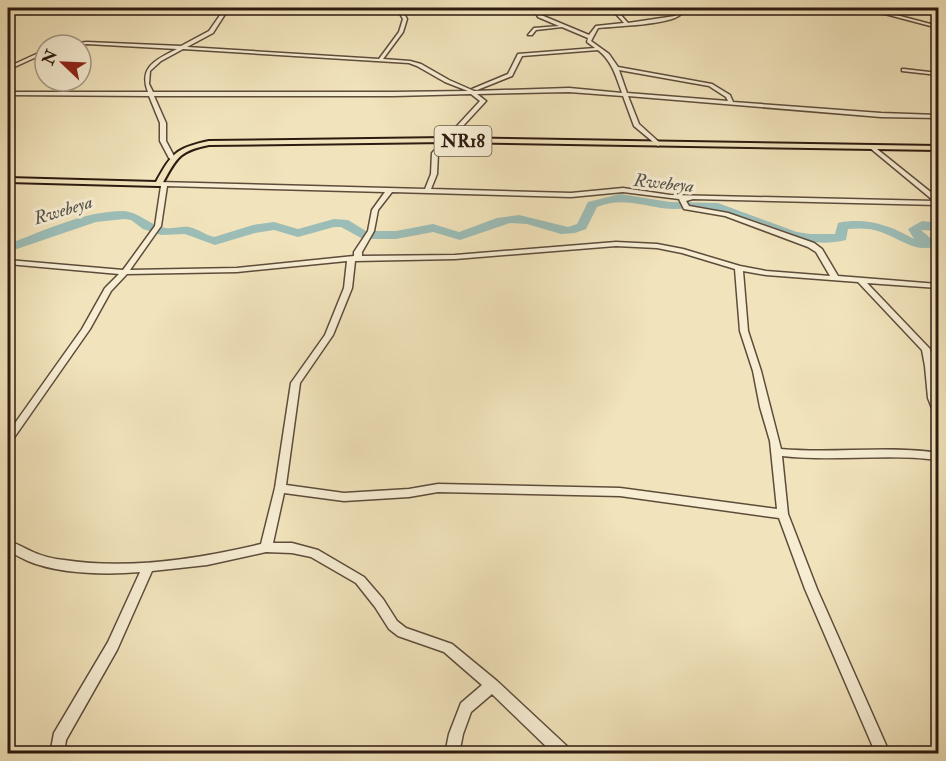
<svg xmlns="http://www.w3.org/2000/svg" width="946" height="761" font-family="'IM FELL Double Pica',serif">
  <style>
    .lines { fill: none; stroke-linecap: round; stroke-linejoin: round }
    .river { fill: #9cbdb7; fill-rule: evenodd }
    .minor-casing { stroke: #5e4c3b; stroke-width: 3 }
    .major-casing { stroke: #2d1a10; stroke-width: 4 }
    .minor { fill: #f6edd3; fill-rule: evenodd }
    .major { fill: #f1e3bb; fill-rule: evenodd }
    .labels { text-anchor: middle; stroke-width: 6; stroke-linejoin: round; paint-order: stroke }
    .shield { fill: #f6edd3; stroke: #69594a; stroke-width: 1.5 }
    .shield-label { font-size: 18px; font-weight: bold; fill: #2d1a10 }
    .far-water-label { font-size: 18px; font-style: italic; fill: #54534a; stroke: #f6edd3 }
  </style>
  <rect width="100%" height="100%" fill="#f1e3bb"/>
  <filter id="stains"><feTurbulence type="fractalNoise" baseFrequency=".00333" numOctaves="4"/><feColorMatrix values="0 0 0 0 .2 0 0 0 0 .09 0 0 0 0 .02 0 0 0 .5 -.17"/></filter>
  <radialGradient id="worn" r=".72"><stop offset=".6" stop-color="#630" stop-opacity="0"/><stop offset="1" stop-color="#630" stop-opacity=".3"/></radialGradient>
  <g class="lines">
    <path class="river" d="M 620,194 L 670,202 L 718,203 L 797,232 L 810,234 L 835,234 L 838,223 C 865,217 890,225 914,239 L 908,229 L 922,221 L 938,223 L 938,231 L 921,230 L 937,244 L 935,247 C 913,252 901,239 881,232 C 871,228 859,228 848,229 L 846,240 C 798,252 761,221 716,210 C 698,206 679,211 661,208 C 637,204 620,198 597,207 L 586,229 L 575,233 L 561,234 L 527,224 L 510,223 L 460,240 L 433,232 L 396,239 L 363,239 L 341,227 L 334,227 L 298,237 L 274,230 L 255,233 L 215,245 L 185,234 L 161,235 L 143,229 L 131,220 L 124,219 L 96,222 L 8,252 L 8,244 C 44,231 84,211 123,211 C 140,212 150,226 166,228 C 173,229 181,226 189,227 C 199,229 205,235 214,237 L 253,225 L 274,222 L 298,229 L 334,219 L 348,220 L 366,231 L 396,231 L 433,224 L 459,232 L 497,218 L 519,215 L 568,227 L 577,224 L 588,202 Z"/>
    <defs>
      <path id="minor" d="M 225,8 L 229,8 L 213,33 L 187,47 L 379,59 L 399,32 L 403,19 L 399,12 L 402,8 L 406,8 L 403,12 L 407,19 L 403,32 L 383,59 L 410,61 L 421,64 L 449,80 L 474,91 L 569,88 L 622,93 C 616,76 612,61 598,50 L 522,56 L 512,76 L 477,90 L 472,89 L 508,74 L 518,54 L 595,48 L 587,42 L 588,38 L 562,27 L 536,30 L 532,35 L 528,35 L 534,28 L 559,26 L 538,17 L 533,8 L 537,8 L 541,15 L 589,35 L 596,26 L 624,23 L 616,14 L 618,9 L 626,8 L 621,11 L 620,14 L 628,23 L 675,16 L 677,14 L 673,8 L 677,8 L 681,14 C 671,25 616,26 598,28 L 591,41 L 609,54 L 618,67 L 712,84 L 730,95 L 733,102 L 881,113 L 938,115 L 938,118 L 881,117 L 628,96 L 639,124 L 660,143 L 661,144 L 658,146 L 634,126 L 623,96 L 569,92 L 477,94 L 486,101 L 438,153 L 437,174 L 431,189 L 571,193 L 623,188 L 670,195 L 934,201 L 870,148 L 869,147 L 872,145 L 938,198 L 938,205 L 693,199 L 686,201 L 689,206 L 728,213 L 814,243 L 822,249 L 838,276 L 938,284 L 938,288 L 867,283 L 930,349 L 934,366 L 938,401 L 938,417 L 935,416 L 928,398 L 925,366 L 922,350 L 858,282 L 766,275 L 743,271 L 748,331 L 761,371 L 781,449 C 833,454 886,445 938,453 L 938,460 C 886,453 834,462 782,456 L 788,514 L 817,589 L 890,754 L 876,754 L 805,589 L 779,518 L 620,496 L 438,492 L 409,497 L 344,501 L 284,493 L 273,543 L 292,543 L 318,550 L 364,577 L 383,599 L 397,621 L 406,628 L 452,644 L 497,681 L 570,749 L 572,754 L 554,754 L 492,694 L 471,712 L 463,734 L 459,754 L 445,754 L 449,734 L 461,703 L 482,685 L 444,652 L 398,636 L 389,629 L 375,607 L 356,583 L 311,557 L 292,553 L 266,552 L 207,565 L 152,571 L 117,650 L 66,740 L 64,754 L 50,754 L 54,733 L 108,642 L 140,572 C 107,575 59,574 28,561 C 21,558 14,554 8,550 L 8,541 C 16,543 24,548 33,552 C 42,556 54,559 64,560 C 128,570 198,559 261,544 L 275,488 L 291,383 L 325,335 L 344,288 L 347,261 L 237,272 L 127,274 L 111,291 L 90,329 L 11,442 L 8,443 L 8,433 L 82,329 L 105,288 L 119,274 L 8,264 L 8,260 L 123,270 L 155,226 L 161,186 L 155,184 L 158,182 L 425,189 L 431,174 L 432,153 L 480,101 L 471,94 L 394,96 L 154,96 L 166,123 L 166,141 L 175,158 L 172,160 L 169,158 L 160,141 L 160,123 L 149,96 L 8,95 L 8,92 L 148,92 C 138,67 157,59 177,49 L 87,44 L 55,45 L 87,42 L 181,46 L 209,31 ZM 183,49 L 409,63 L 417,66 L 445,82 L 468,91 L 394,92 L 153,92 L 149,84 L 150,71 L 161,61 ZM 619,70 L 709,86 L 726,97 L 728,101 L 627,93 ZM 167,186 L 385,192 L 372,210 L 368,231 L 354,252 L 354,256 L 237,268 L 130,270 L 161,226 ZM 392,192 L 571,197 L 623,192 L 679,199 L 684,209 L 725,216 L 808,247 L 816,252 L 830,276 L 766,271 L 740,266 L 683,249 L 657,244 L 616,242 L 455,255 L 362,256 L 362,252 L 374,231 L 378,210 ZM 616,246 L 657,248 L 682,253 L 735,269 L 740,331 L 753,371 L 760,407 L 770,441 L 777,509 L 620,488 L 438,484 L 409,489 L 344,493 L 286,485 L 300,383 L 333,335 L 352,288 L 355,261 L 455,259 Z
        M 823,8 L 885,12 L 938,26 L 938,28 L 885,14 Z
        M 45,50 L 45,53 L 8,70 L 8,67 Z
        M 904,69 L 938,73 L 938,75 L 902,71 L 902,69 Z"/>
      <path id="major" d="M 447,138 L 938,146 L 938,150 L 447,142 L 209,145 C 177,151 176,160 161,186 L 158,186 L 8,182 L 8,178 L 156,182 C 172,153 176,148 209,141 Z"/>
    </defs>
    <use href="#minor" class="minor-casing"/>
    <use href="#major" class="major-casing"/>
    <use href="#minor" class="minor"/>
    <use href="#major" class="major"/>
  </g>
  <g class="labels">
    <rect class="shield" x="434.5" y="126" width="57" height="30" rx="4.5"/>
    <g class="shield-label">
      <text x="463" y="147">NR18</text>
    </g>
    <g class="far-water-label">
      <text transform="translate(664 183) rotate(6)" y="6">Rwebeya</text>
      <text transform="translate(63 210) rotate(-17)" y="6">Rwebeya</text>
    </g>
  </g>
  <rect width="946" height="761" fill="none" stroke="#f1e3bb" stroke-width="30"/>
  <rect x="9" y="9" width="928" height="743" fill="none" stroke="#2d1a10" stroke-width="3"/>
  <rect x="15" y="15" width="916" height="731" fill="none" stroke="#2d1a10" stroke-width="1.5"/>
  <g transform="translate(63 63) rotate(293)"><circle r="28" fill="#f6edd3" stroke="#a69985" stroke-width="1.5"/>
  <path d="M0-4.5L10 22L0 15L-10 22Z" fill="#8f2418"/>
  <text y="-9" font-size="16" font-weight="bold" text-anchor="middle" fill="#2d1a10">N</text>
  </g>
  <rect width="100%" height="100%" filter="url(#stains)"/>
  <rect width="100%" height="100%" fill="url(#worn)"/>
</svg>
